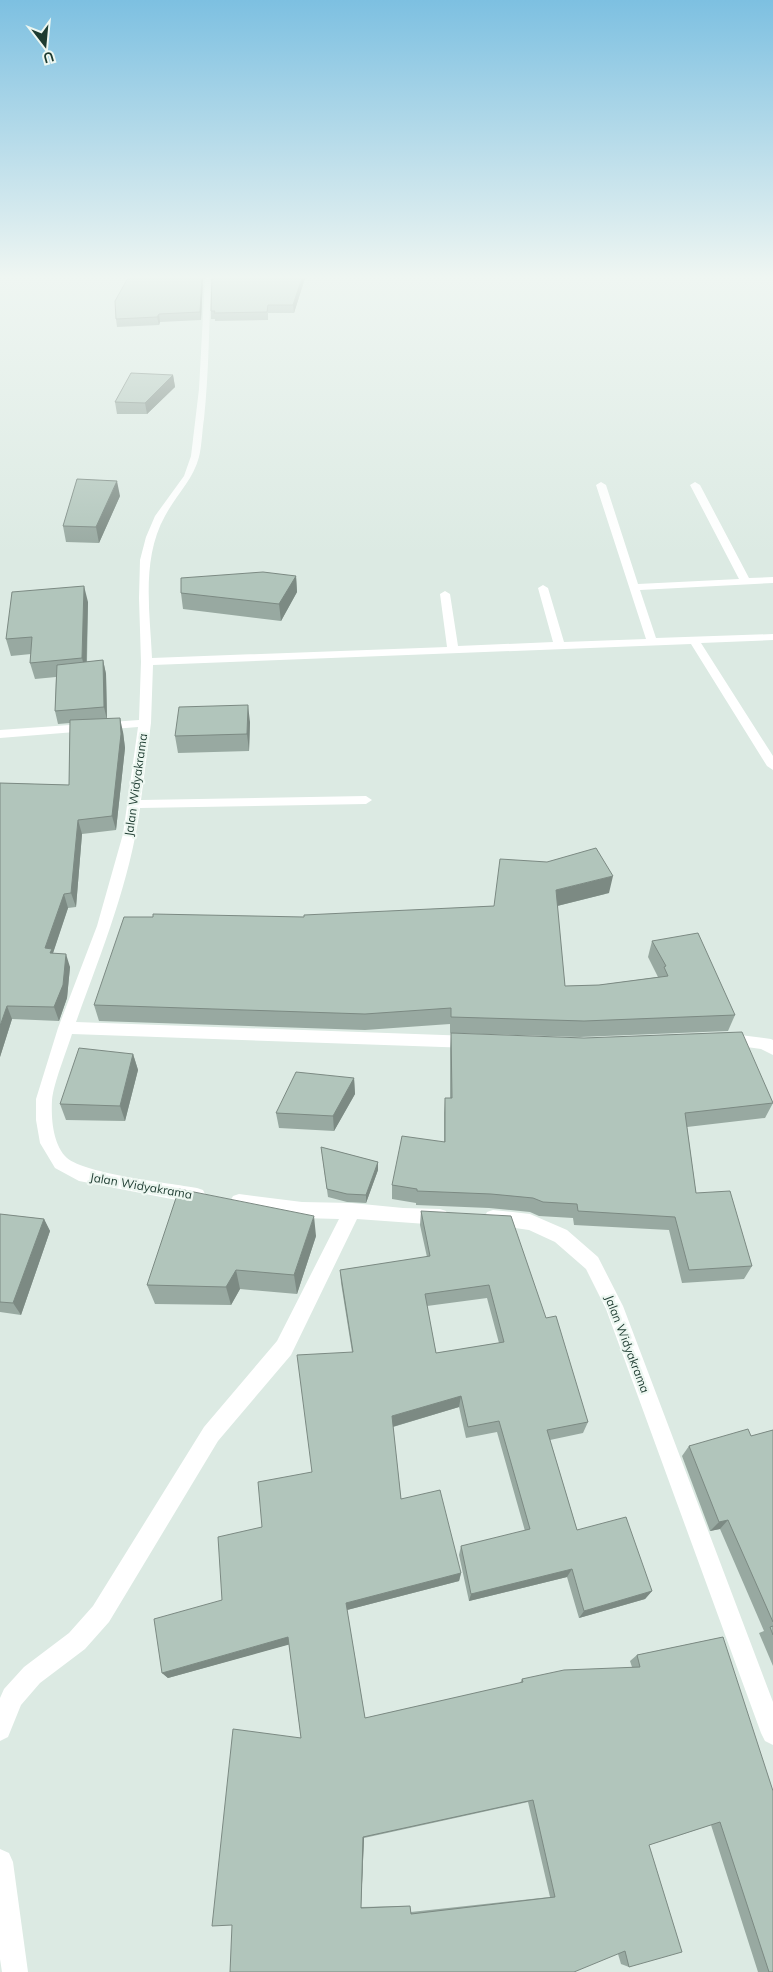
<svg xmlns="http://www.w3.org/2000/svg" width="773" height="1972" font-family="Mulish,sans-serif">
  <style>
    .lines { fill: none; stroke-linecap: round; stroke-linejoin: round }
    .minor { fill: #fff; fill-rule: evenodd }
    .wall { fill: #98a9a1; fill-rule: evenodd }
    .shaded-wall { fill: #7c8a83 }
    .building { fill: #b1c5bb; stroke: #7c8a83; fill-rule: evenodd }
    .labels { text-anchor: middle; stroke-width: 4.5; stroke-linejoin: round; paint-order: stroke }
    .street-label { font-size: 12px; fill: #1d3b30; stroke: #edf7f1 }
  </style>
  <rect width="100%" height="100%" fill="#dceae3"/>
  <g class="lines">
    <path class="minor" d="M 205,278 L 211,278 C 209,325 209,372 204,419 C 202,431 202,445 199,457 C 193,480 176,495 165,516 C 141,559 150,612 152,658 L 447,647 L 440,594 L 445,591 L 450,594 L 458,646 L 553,642 L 538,588 L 543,585 L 548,588 L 564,642 L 646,639 L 596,485 L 601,482 L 606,485 L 638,584 L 739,579 L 690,485 L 695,482 L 700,485 L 749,578 L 773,577 L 773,583 L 640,590 L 656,638 L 773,634 L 773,640 L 701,643 L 773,756 L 773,770 L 767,766 L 691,644 L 153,665 L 151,723 L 141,800 L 366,796 L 372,800 L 366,804 L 140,808 C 130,882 101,953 76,1022 L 471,1036 L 477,1038 L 479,1042 L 477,1046 L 471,1048 L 72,1034 C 66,1053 54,1082 52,1100 C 51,1119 53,1145 67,1158 C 86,1174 169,1183 197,1188 L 203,1190 L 206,1196 L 203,1202 L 197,1204 L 79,1181 L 55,1168 L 40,1143 L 36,1120 L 36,1099 L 58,1028 L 97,926 L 123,834 L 138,727 L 0,738 L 0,730 L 139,720 L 141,662 L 139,598 L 140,560 L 146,537 L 155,516 L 184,476 L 191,456 L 199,389 Z
      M 724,1033 L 771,1039 L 773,1040 L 773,1055 L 761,1049 L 718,1043 L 716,1039 L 718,1035 Z
      M 239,1194 L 302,1202 L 352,1203 L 403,1208 L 440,1209 L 446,1211 L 449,1217 L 446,1223 L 440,1225 L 357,1219 L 291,1355 L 218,1441 L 109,1622 L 85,1649 L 40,1683 L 21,1705 L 8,1737 L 0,1741 L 0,1698 L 4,1689 L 24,1667 L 69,1633 L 93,1606 L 204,1427 L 277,1341 L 339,1219 L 302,1218 L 239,1210 L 233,1208 L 230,1202 L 233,1196 Z
      M 493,1210 L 530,1214 L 567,1230 L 598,1257 L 623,1306 L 773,1702 L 773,1745 L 765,1741 L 761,1733 L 606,1309 L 586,1269 L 555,1242 L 529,1230 L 487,1224 L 484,1218 L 487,1212 Z
      M 0,1849 L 9,1853 L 13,1862 L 28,1972 L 2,1972 L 0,1959 Z"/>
  </g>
  <path class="wall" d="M 203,278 L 201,320 L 160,322 L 159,325 L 117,327 L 116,319 Z
    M 305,278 L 294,313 L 268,313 L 268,320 L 215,321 L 215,319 L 211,319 L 211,311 Z
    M 173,375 L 175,387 L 147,414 L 117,414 L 115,402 Z
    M 120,496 L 99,543 L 66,542 L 63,526 Z
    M 296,576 L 297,592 L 281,621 L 183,609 L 181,593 Z
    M 88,602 L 87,662 L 103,660 L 106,674 L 107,719 L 123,732 L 125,748 L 116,830 L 82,834 L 76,907 L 68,908 L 53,953 L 70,967 L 67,998 L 59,1021 L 12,1019 L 0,1057 L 0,783 L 69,785 L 70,723 L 58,724 L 55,711 L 56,677 L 35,679 L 30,663 L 31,654 L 11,656 L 6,639 Z
    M 250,722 L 249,751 L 178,753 L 175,736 Z
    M 609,893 L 557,906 L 565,986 L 599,985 L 658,977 L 648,957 L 652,941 L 735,1015 L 728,1031 L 580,1037 L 450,1033 L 450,1024 L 365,1030 L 99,1021 L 94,1005 L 304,917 L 494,906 Z
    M 451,1033 L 773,1103 L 765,1118 L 687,1127 L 696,1193 L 752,1266 L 744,1279 L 682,1283 L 669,1230 L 574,1225 L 573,1218 L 539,1216 L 530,1212 L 489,1208 L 416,1205 L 416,1203 L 392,1199 L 392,1185 L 444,1142 L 444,1113 L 445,1098 L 450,1098 L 450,1049 Z
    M 133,1054 L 138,1070 L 125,1121 L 66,1120 L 60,1104 Z
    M 354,1078 L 355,1094 L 334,1131 L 279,1128 L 276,1113 Z
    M 321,1147 L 378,1162 L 378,1170 L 366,1203 L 347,1202 L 328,1197 Z
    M 421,1211 L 546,1318 L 588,1422 L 583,1433 L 550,1440 L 577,1530 L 652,1591 L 645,1599 L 579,1618 L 567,1577 L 469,1601 L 459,1555 L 461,1546 L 525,1531 L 497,1432 L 466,1438 L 459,1407 L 393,1427 L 401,1499 L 461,1573 L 459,1581 L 347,1610 L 365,1718 L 520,1683 L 522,1679 L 632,1667 L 630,1661 L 637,1655 L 723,1637 L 773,1972 L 758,1972 L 711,1825 L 649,1845 L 629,1967 L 621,1964 L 618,1954 L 230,1972 L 301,1738 L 289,1644 L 168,1678 L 162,1673 L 222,1600 L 262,1527 L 312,1472 L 352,1352 L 341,1283 L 340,1270 L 427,1257 L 420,1225 ZM 487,1298 L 499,1343 L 436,1353 L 427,1306 ZM 528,1802 L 550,1897 L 411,1912 L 410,1906 L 361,1907 L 364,1838 Z
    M 0,1214 L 44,1219 L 50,1231 L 21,1315 L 0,1312 Z
    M 316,1236 L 297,1294 L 240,1289 L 231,1305 L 155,1304 L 147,1285 Z
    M 773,1430 L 773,1666 L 759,1633 L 764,1631 L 720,1529 L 710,1531 L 682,1456 L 689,1446 L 751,1436 Z"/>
  <path class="shaded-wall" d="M 202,278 L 203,278 L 201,320 L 200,312 Z
    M 302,278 L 305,278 L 294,313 L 293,305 Z
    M 159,314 L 160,322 L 159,325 L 157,317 Z
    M 173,375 L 175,387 L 147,414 L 145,403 Z
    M 117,481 L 120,496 L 99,543 L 96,527 Z
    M 296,576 L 297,592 L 281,621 L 279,604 Z
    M 84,586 L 88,602 L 86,674 L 82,658 Z
    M 103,660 L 106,674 L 107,720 L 104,707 Z
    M 248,705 L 250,722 L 249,751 L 247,734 Z
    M 120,718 L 123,732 L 125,748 L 116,830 L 112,816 Z
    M 78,820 L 82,834 L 76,907 L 71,893 Z
    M 613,876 L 609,893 L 553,907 L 556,890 Z
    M 64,894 L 68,908 L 53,953 L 57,962 L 45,948 Z
    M 66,954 L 70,967 L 67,998 L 59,1021 L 54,1007 Z
    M 7,1006 L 12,1019 L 0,1057 L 0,1026 Z
    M 133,1054 L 138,1070 L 125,1121 L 120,1106 Z
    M 354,1078 L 355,1094 L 334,1131 L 333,1116 Z
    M 378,1162 L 378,1170 L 366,1203 L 366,1195 Z
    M 314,1216 L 316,1236 L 297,1294 L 294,1275 Z
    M 44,1219 L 50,1231 L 21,1315 L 13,1303 Z
    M 236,1270 L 240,1289 L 231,1305 L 226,1287 Z
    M 461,1396 L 459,1407 L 392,1427 L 392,1416 Z
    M 728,1520 L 720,1529 L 710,1531 L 719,1522 Z
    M 572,1569 L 567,1577 L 469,1601 L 471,1594 Z
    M 461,1573 L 459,1581 L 347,1610 L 346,1603 Z
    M 652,1591 L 645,1599 L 579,1618 L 584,1611 Z
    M 288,1637 L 291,1644 L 168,1678 L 162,1673 Z
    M 363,1837 L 364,1838 L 361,1907 L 361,1908 Z"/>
  <path class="building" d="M 128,278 L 202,278 L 200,312 L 159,314 L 157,317 L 116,319 L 115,301 Z
    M 212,278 L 302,278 L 293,305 L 268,305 L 267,312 L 214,313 L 215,311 L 211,311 Z
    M 131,373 L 173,375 L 145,403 L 115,402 Z
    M 77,479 L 117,481 L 96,527 L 63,526 Z
    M 263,572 L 296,576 L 279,604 L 181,593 L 181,578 Z
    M 84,586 L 82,658 L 30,663 L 32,637 L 6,639 L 12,592 Z
    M 103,660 L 104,707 L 55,711 L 57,665 Z
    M 248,705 L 247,734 L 175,736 L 179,707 Z
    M 120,718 L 121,734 L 112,816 L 78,820 L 71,893 L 64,894 L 45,948 L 52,949 L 50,953 L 66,954 L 63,985 L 54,1007 L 7,1006 L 0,1026 L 0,783 L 69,785 L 70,720 Z
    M 596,848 L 613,876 L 556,890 L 565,986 L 599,985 L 668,976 L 664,967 L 666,966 L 652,941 L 698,933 L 735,1015 L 584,1021 L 451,1017 L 451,1008 L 365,1014 L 94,1005 L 124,917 L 153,917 L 153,914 L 304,917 L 304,915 L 494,906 L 500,859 L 547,862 Z
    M 742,1032 L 773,1103 L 685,1113 L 696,1193 L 730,1191 L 752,1266 L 689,1270 L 675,1217 L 578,1211 L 577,1204 L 543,1202 L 533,1198 L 491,1194 L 417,1191 L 417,1189 L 392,1185 L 402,1136 L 445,1142 L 445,1098 L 452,1098 L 451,1033 L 584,1038 Z
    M 79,1048 L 133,1054 L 120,1106 L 60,1104 Z
    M 296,1072 L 354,1078 L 333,1116 L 276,1113 Z
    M 321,1147 L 378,1162 L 366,1195 L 347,1194 L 327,1189 Z
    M 179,1189 L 314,1216 L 294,1275 L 236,1270 L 226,1287 L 147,1285 Z
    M 421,1211 L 511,1216 L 546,1318 L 556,1316 L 588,1422 L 547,1430 L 577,1530 L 626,1517 L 652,1591 L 584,1611 L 572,1569 L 471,1594 L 461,1546 L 530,1529 L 499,1421 L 468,1427 L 461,1396 L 392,1416 L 401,1499 L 440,1490 L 461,1573 L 346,1603 L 365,1718 L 523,1682 L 522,1679 L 564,1670 L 640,1667 L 637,1655 L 723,1637 L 773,1791 L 773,1972 L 769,1972 L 720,1822 L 649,1845 L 682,1952 L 629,1967 L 625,1951 L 574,1972 L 230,1972 L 232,1925 L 212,1926 L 233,1729 L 301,1738 L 288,1637 L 162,1673 L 154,1619 L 222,1600 L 218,1537 L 262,1527 L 258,1482 L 312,1472 L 297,1355 L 353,1352 L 340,1270 L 430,1256 ZM 489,1285 L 504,1342 L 436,1353 L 425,1294 ZM 533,1800 L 555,1897 L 411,1914 L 410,1906 L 361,1908 L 363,1837 Z
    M 0,1214 L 44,1219 L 13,1303 L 0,1302 Z
    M 748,1429 L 751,1436 L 773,1430 L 773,1622 L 728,1520 L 719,1522 L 689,1446 Z
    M 773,1626 L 773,1635 L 770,1627 Z"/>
  <linearGradient id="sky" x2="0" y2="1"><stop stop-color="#7dc0e1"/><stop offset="0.5" stop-color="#eff6f2"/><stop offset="1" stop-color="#eff6f2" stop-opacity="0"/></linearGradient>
  <rect width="773" height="554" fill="url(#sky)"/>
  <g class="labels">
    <g class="street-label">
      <text transform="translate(136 785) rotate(-82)" y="4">Jalan Widyakrama</text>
      <text transform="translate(141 1186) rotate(10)" y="4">Jalan Widyakrama</text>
      <text transform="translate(627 1344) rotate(69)" y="4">Jalan Widyakrama</text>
    </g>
  </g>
  <g transform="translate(45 45) rotate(164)" stroke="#edf7f1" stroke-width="4" paint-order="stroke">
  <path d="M0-4L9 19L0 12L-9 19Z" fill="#1d3b30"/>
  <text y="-8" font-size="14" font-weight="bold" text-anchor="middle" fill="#1d3b30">U</text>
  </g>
</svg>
